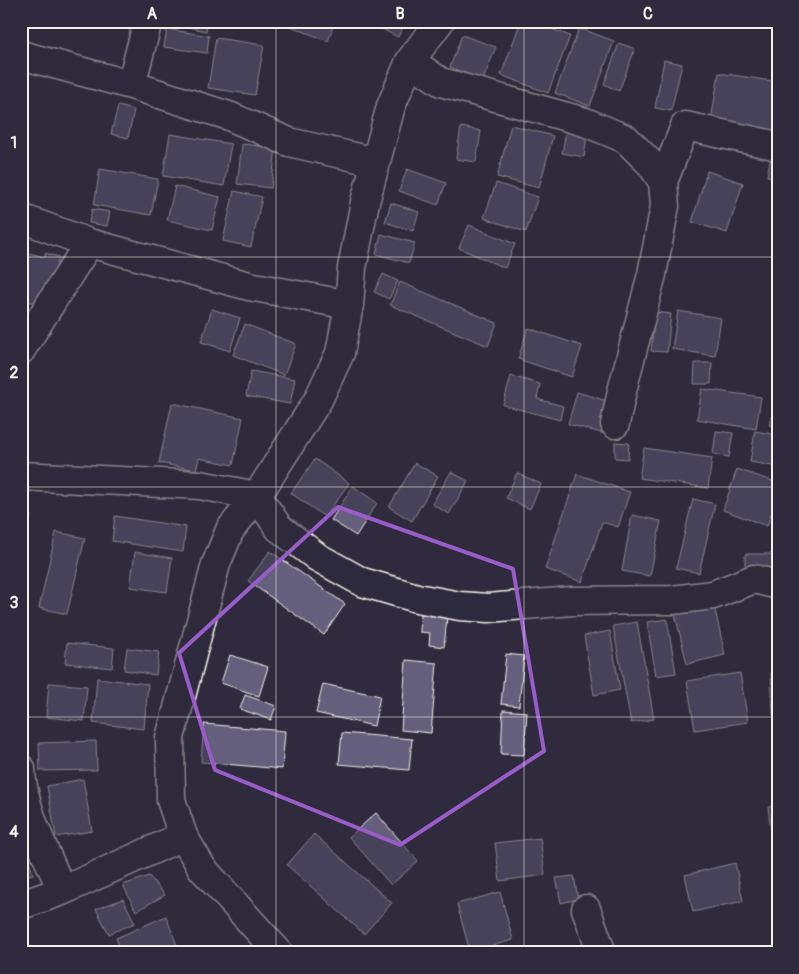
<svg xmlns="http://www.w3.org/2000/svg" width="799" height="974" font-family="Pangolin,sans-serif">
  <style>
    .building { fill: #645e7c; stroke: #f4f1e8 }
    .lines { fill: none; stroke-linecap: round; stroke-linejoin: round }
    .minor-casing { stroke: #f4f1e8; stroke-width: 31 }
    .minor { stroke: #2f2a3d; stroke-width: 28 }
    .marked { fill: none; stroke: #995dc9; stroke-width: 4; stroke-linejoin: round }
    .grid { fill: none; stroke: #f4f1e8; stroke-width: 1; stroke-opacity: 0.55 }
    .neatline { fill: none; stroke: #f4f1e8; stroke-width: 2 }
    .grid-label { font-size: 16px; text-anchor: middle; font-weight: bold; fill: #f4f1e8 }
  </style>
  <rect width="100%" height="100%" fill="#2f2a3d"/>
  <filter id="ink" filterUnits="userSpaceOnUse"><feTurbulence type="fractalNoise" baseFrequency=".02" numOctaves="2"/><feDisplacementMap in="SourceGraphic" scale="10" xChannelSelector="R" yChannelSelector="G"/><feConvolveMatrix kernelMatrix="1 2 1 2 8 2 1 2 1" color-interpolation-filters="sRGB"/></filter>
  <g filter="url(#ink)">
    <path class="building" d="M 170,21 L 208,21 L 206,31 L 170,23 Z
      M 292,21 L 335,21 L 328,41 L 290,26 Z
      M 366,21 L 406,21 L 398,37 Z
      M 521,21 L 531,21 L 570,36 L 548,93 L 501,75 Z
      M 579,28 L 614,41 L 590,106 L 555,93 Z
      M 167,29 L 209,36 L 207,53 L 164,47 Z
      M 462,35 L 496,47 L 483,80 L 450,67 Z
      M 216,38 L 264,45 L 255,95 L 208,88 Z
      M 619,43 L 635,49 L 619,91 L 604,84 Z
      M 664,60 L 682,64 L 671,111 L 655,108 Z
      M 719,73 L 778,82 L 778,134 L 711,120 Z
      M 118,106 L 134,110 L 128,138 L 111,134 Z
      M 511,125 L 553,136 L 539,188 L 497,177 Z
      M 567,125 L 588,129 L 584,157 L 562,153 Z
      M 461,127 L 481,131 L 476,162 L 456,159 Z
      M 170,134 L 231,144 L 224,186 L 163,176 Z
      M 242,144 L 276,148 L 271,188 L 237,184 Z
      M 772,150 L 778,151 L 778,178 L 767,176 Z
      M 100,169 L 158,179 L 151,215 L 94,205 Z
      M 407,169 L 446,183 L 438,205 L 399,191 Z
      M 707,171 L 743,183 L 727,233 L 692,222 Z
      M 496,183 L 538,197 L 526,232 L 484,218 Z
      M 175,186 L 220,197 L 212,230 L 167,220 Z
      M 234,191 L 262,197 L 251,247 L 223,241 Z
      M 391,203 L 419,212 L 413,231 L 385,222 Z
      M 92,209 L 110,212 L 107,226 L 89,223 Z
      M 469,225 L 515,244 L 505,268 L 459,248 Z
      M 381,234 L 415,243 L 409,263 L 376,254 Z
      M 21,251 L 45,257 L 45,253 L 59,257 L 45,306 L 21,299 Z
      M 383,274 L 398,281 L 389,299 L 374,292 Z
      M 400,282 L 497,323 L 488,346 L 390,305 Z
      M 212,309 L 240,318 L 230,351 L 201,342 Z
      M 678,311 L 721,318 L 715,356 L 672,349 Z
      M 655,312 L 671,314 L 667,352 L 651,351 Z
      M 245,324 L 296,344 L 284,375 L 233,355 Z
      M 528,328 L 582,346 L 572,377 L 518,359 Z
      M 695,363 L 712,363 L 711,384 L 694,384 Z
      M 251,371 L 295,379 L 290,404 L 246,396 Z
      M 511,376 L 540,384 L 537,399 L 563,406 L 560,420 L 503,405 Z
      M 702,389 L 761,397 L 756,429 L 697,419 Z
      M 577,392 L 614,403 L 605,434 L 568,424 Z
      M 778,395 L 778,427 L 769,425 Z
      M 172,403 L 243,418 L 233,465 L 199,458 L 196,470 L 159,463 Z
      M 716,431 L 733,433 L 729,457 L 713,454 Z
      M 755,431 L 778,435 L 778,467 L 750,462 Z
      M 615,442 L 629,443 L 628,459 L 615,458 Z
      M 644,448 L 712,458 L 708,488 L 639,478 Z
      M 315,459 L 349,483 L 325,517 L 291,493 Z
      M 415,463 L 438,476 L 412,521 L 389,507 Z
      M 737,469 L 778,483 L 778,495 L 767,526 L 723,510 Z
      M 451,472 L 468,481 L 449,514 L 432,504 Z
      M 517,473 L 541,484 L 530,509 L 506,498 Z
      M 577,474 L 630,492 L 618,527 L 602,522 L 582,582 L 545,569 Z
      M 353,486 L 377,503 L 356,536 L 331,520 Z
      M 693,499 L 715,504 L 699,573 L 676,568 Z
      M 21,510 L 31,512 L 21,573 Z
      M 632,515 L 661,521 L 650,576 L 622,571 Z
      M 115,516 L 186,527 L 183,552 L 112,541 Z
      M 56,532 L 85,538 L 67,614 L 39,608 Z
      M 270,551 L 345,604 L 324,635 L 248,581 Z
      M 135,552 L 172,558 L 167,592 L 130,587 Z
      M 745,554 L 774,554 L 774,570 L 745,570 Z
      M 714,605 L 725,655 L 687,664 L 675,614 Z
      M 421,613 L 447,616 L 444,647 L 429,645 L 430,633 L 420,632 Z
      M 667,619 L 676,673 L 656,676 L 647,622 Z
      M 637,622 L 654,719 L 631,723 L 613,626 Z
      M 610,631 L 620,690 L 594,695 L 584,636 Z
      M 67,643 L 114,648 L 112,668 L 65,663 Z
      M 127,648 L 159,652 L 156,675 L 124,670 Z
      M 506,654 L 524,656 L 519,706 L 501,704 Z
      M 230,655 L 268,667 L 259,696 L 221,683 Z
      M 406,660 L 437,663 L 431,733 L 401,730 Z
      M 740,673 L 748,722 L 695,730 L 687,681 Z
      M 771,673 L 778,673 L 778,715 L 773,715 Z
      M 97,678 L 148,684 L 144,729 L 93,723 Z
      M 49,683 L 87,686 L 84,721 L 46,717 Z
      M 323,684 L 380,696 L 374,726 L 316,713 Z
      M 245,695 L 276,706 L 271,720 L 240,709 Z
      M 503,710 L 527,712 L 524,755 L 501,754 Z
      M 204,724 L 285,731 L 282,769 L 201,762 Z
      M 342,733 L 412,739 L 409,770 L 339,764 Z
      M 96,741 L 97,770 L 40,771 L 39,743 Z
      M 83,779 L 92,831 L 56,837 L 47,786 Z
      M 778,806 L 778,831 L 771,831 L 768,807 Z
      M 376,813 L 418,861 L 391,885 L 349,837 Z
      M 21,834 L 33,874 L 21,877 Z
      M 314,834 L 392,903 L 364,934 L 287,865 Z
      M 540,838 L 545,875 L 500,881 L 495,843 Z
      M 735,863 L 743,901 L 693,912 L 685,875 Z
      M 149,876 L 165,895 L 136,911 L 123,885 Z
      M 574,876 L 578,899 L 561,903 L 556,878 Z
      M 500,892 L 513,940 L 470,952 L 457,904 Z
      M 123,899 L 135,923 L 109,934 L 96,909 Z
      M 166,916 L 178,948 L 166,953 L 122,953 L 116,938 Z"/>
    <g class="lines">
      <defs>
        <path id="minor" d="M 21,55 L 131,85 L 229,116 L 289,142 L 376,162
          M 410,61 L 441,82 L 585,122 L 626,139 L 651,164 L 663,182 L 665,206 L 652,274 L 622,391 L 615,424
          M 131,85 L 148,21
          M 663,182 L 685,126 L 778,146
          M 21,218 L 89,243 L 249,286 L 349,305
          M 21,350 L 89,243
          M 21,476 L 200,485 L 257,496 L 279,528 L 317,557 L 362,582 L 417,598 L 460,606 L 488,608 L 572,601 L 672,600 L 713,595 L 754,579 L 778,585
          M 21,769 C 22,809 47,854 62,891
          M 21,905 L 62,891 L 183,836
          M 586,909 L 602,953
          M 279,953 L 202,868 L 183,836 L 171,800 L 170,738 L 216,564 L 230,530 L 257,496 L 318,400 L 340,353 L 349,305 L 352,268 L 365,202 L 391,106 L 410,61 L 440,21"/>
      </defs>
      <use href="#minor" class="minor-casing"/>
      <use href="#minor" class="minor"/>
    </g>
  </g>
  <path d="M0 0H799V974H0ZM 338,507 L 513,569 L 544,751 L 400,845 L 215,770 L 179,653 Z" fill="#2f2a3d" fill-opacity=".55" fill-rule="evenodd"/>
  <path class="marked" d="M 338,507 L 513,569 L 544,751 L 400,845 L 215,770 L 179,653 Z"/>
  <path class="grid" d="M 276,21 L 276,953M 524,21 L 524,953M 21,257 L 778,257M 21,487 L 778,487M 21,717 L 778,717"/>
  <rect width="799" height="974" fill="none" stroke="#2f2a3d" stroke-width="55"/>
  <rect x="28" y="28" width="744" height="918" class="neatline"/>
  <g class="grid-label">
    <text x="152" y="19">A</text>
    <text x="400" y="19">B</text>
    <text x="648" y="19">C</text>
    <text x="14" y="148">1</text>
    <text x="14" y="378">2</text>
    <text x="14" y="608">3</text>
    <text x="14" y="837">4</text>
  </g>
</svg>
